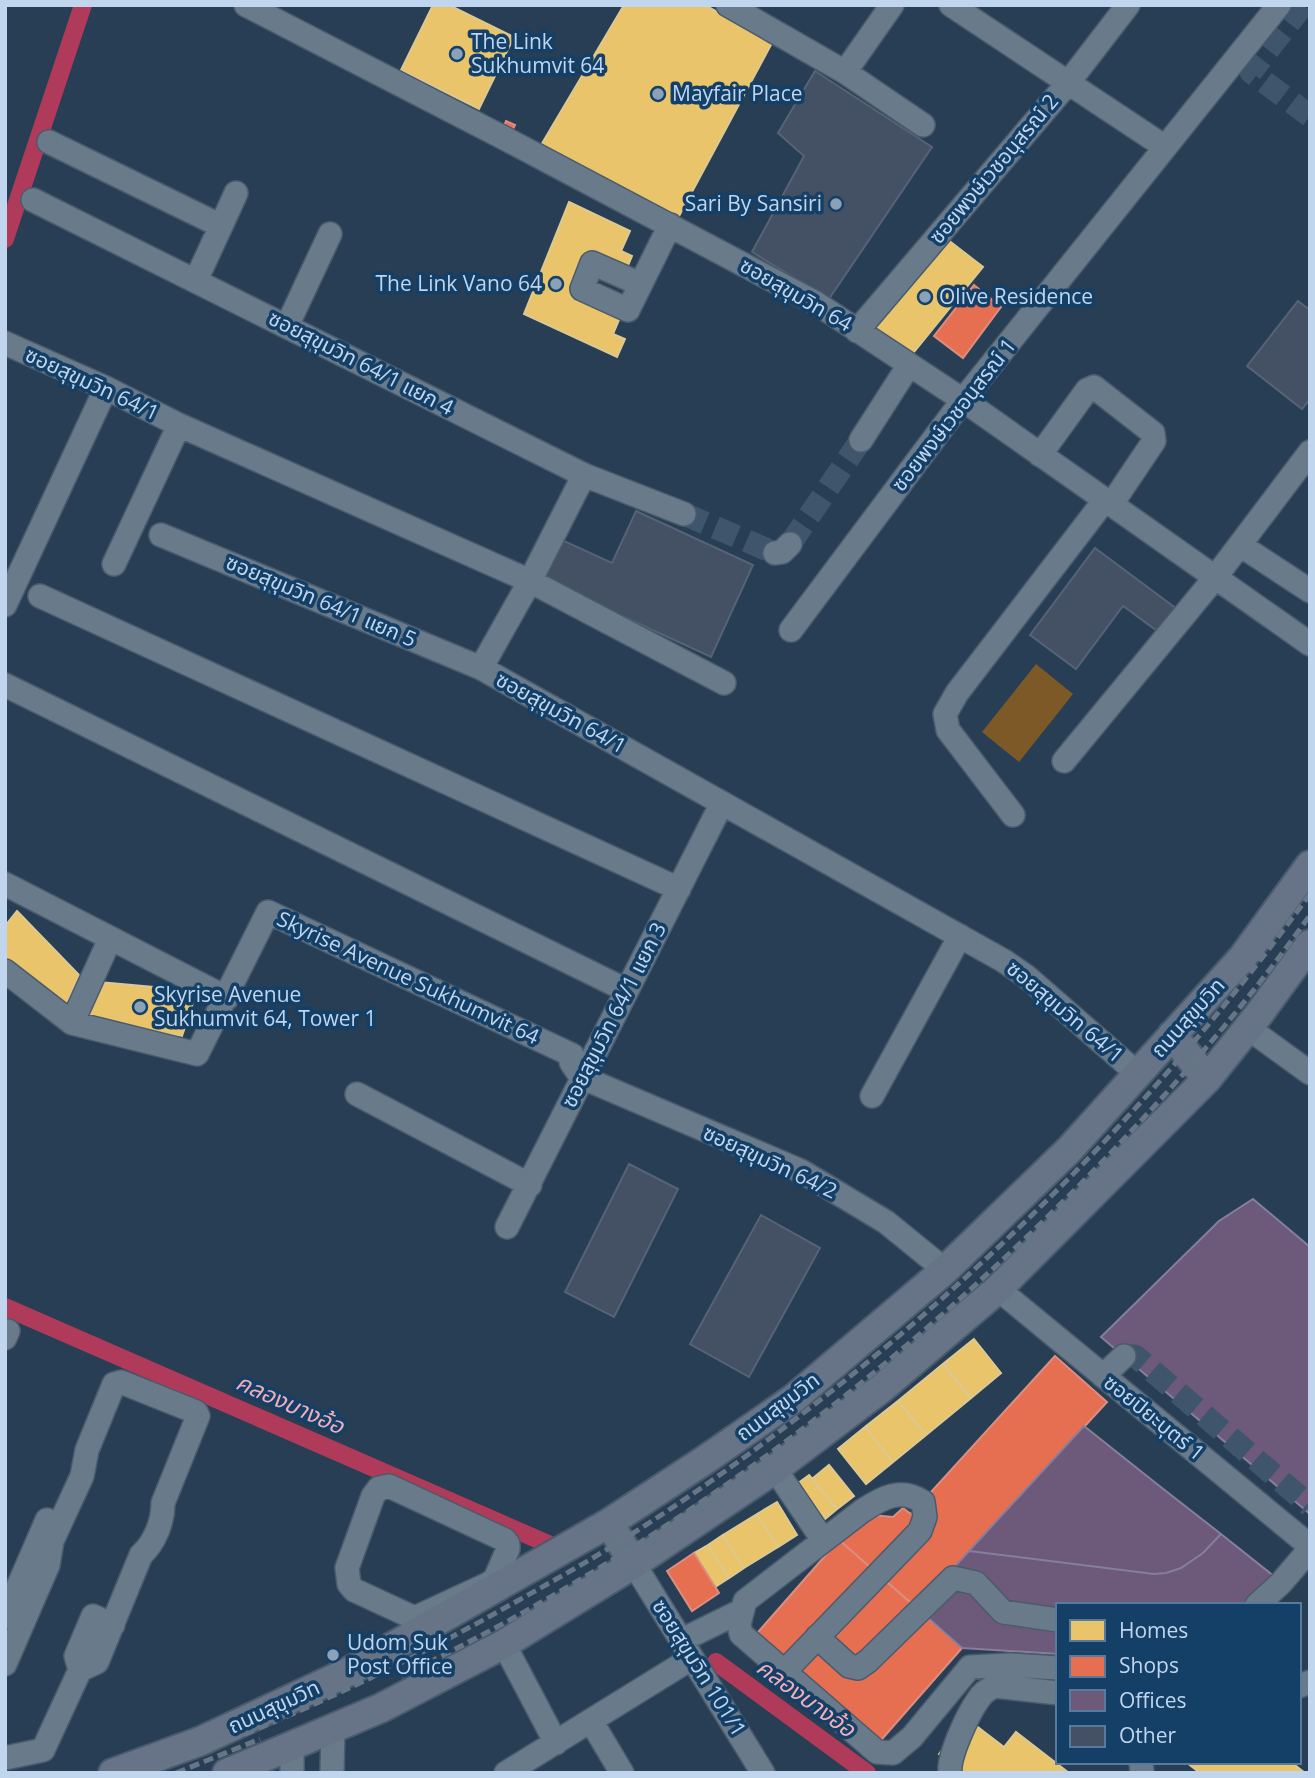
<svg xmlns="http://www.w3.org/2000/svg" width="1315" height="1778" font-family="'Open Sans','Noto Sans Thai',sans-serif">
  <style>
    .green { fill: #7e5928 }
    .homes { fill: #e9c46a; stroke: #dcc992; stroke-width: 2 }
    .shops { fill: #e76f51; stroke: #db8e80; stroke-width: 2 }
    .offices { fill: #6d597a; stroke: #867e9d; stroke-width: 2 }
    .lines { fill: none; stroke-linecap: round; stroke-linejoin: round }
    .canal { stroke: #af3a59; stroke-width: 18 }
    .building { fill: #445164; stroke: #566377; stroke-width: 2 }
    .minor-tunnel { stroke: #3e556b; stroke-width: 23; stroke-dasharray: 23 11; stroke-linecap: butt }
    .minor-casing { stroke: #495b6d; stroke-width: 26 }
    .major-casing { stroke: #495b6d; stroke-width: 32 }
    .minor { stroke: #697a8a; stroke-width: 23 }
    .major { stroke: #677488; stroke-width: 28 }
    .rail { stroke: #667687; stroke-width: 5; stroke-dasharray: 10 5; stroke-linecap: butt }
    .poi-dot { fill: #8aa1b8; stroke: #143f67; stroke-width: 2.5 }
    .labels { text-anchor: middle; stroke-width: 7; stroke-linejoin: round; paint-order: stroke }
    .poi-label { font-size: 21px; fill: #bfd6ee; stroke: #143f67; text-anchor: start }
    .street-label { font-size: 21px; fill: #bfd6ee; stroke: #143f67 }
    .water-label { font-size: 23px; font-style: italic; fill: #f1aeb7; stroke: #143f67 }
  </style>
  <rect width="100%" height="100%" fill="#273e54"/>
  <path class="green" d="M 1036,664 L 1073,694 L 1019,762 L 982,732 Z"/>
  <path class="homes" d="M 433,5 L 449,5 L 514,37 L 479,109 L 401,70 Z
    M 624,5 L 705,5 L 772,43 L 677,220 L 541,145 Z
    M 569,202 L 630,231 L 621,251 L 632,256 L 624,275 L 587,259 L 573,293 L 621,315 L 613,334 L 625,339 L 617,357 L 524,314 Z
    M 943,236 L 983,267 L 910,357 L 866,328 Z
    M 17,911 L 79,975 L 63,1012 L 5,961 L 5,926 Z
    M 99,982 L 197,991 L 182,1036 L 84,1024 Z
    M 974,1339 L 1001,1373 L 971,1398 L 943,1364 Z
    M 943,1364 L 971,1398 L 926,1435 L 898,1401 Z
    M 898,1401 L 926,1435 L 893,1462 L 865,1427 Z
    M 865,1427 L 893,1462 L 866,1484 L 838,1449 Z
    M 829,1465 L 854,1496 L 837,1509 L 812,1479 Z
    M 809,1475 L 837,1509 L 825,1519 L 797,1484 Z
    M 777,1502 L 797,1535 L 778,1547 L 757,1514 Z
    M 757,1514 L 778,1547 L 744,1568 L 723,1535 Z
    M 723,1535 L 744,1568 L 729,1578 L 708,1545 Z
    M 708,1545 L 729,1578 L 715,1587 L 694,1553 Z
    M 966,1718 L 1004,1747 L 1016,1732 L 1069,1773 L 963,1773 L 939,1754 Z
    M 1186,1762 L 1291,1762 L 1305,1773 L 1200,1773 Z"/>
  <path class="shops" d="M 506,121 L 515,125 L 512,131 L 504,126 Z
    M 974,285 L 1001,307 L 963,358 L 934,336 Z
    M 1055,1356 L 1107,1402 L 917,1608 L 839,1540 L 872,1515 L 893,1517 L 903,1508 L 911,1514 Z
    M 839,1540 L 962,1648 L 875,1747 L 752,1639 Z
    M 694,1553 L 719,1593 L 692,1611 L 667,1571 Z"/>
  <path class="offices" d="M 1253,1199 L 1310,1247 L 1310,1514 L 1101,1337 L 1219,1221 Z
    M 1084,1426 L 1162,1488 L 1221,1534 L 1203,1553 L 1181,1568 L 1166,1573 L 1154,1574 L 969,1551 Z
    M 1221,1534 L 1275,1577 L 1268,1605 L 1058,1605 L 1058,1654 L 962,1648 L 917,1608 L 969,1551 L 1154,1574 L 1166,1573 L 1181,1568 L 1203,1553 Z"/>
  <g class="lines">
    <path class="canal" d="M 5,239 L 83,5
      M 5,1307 L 555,1547
      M 716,1662 L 867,1773"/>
  </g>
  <path class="building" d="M 815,71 L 932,147 L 829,299 L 752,252 L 804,156 L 778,133 Z
    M 1298,301 L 1310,310 L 1310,399 L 1302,409 L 1247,366 Z
    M 636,511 L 753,565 L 711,657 L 544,580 L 562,540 L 612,563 Z
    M 1095,548 L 1181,612 L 1164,636 L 1123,606 L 1076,669 L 1030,635 Z
    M 629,1164 L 678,1189 L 614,1317 L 565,1292 Z
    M 761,1215 L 820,1248 L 749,1377 L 690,1344 Z"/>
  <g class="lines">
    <path class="minor-tunnel" d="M 1303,5 L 1251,72 L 1310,116
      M 684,514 L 775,553
      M 790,544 L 861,440
      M 1124,1356 L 1135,1356 L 1310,1506"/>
    <defs>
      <path id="minor" d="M 246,5 L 506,139 L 816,303 L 963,400 L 1310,644
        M 728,5 L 845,72 L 892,5
        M 951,5 L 1165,147
        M 845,72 L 923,125
        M 49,142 L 221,226 L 196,280
        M 33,200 L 584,475 L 530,581 L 481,668 L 1004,961 L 1027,977 L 1138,1074
        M 221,226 L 236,193
        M 640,284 L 592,263 L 582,289 L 628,310 L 670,225
        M 287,326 L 330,234
        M 857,331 L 1068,83 L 1128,5
        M 5,343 L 106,388 L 179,425 L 530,581 L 724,683
        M 861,440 L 909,365
        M 1040,455 L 1087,390 L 1094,387 L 1153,433 L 1154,441 L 1111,505
        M 584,475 L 684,514
        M 161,535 L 481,668
        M 1240,545 L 1310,591
        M 775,553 L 782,552 L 790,544
        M 114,564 L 179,425
        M 40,596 L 679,889
        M 5,605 L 106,388
        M 791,630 L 963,400 L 1279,5
        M 5,685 L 626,990
        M 1064,761 L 1214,579 L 1310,452
        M 1013,815 L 948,730 L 945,714 L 957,693 L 1104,501
        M 5,884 L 227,998
        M 5,971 L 72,1023 L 197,1054 L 268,912 L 572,1055 L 571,1062 L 581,1077 L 801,1171 L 886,1222 L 945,1270
        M 72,1023 L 110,939
        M 1248,1028 L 1310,1073
        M 357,1094 L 530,1185
        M 872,1096 L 960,936
        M 507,1227 L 722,803
        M 998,1289 L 1310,1546
        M 5,1338 L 8,1331
        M 1103,1376 L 1124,1356
        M 775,1469 L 823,1540
        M 389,1486 L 505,1540 L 508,1544 L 508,1549 L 495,1579 L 488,1584 L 417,1617 L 410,1616 L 354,1590 L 349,1584 L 347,1568 L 373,1496 L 379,1488 Z
        M 634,1564 L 763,1773
        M 1257,1605 L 1281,1583 L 1310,1549
        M 5,1617 L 47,1520
        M 817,1637 L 849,1666 L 858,1668 L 868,1661 L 953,1578 L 976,1583 L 1003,1612 L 1058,1620
        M 682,1640 L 741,1611
        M 504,1644 L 556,1743
        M 5,1664 L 48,1565 L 52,1541 L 82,1476 L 87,1450 L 114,1384 L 121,1382 L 196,1412 L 198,1416 L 163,1503 C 163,1522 155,1542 141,1555 L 97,1662 L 80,1670 L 43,1750 L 5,1758
        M 80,1670 L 76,1656 L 93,1616 L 113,1625
        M 783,1673 L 920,1531 L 925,1517 L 923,1502 C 900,1487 882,1498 862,1511 L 745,1601 L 739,1624 L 741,1634 L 877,1752 L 893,1753 L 912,1737 L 970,1667 L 1010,1665 L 1058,1668
        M 1299,1686 L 1310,1682
        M 591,1721 L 622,1773
        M 292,1745 L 292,1773
        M 1141,1762 L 1142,1773
        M 332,1773 L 333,1727
        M 506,1773 L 692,1658
        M 950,1773 C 948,1756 968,1714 978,1700 C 982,1693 988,1689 995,1686 L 1058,1693"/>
      <path id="major" d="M 1172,1035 L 1207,1079
        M 609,1523 L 634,1564
        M 113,1773 L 201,1741 L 348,1672 L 609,1523 L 705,1460 L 793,1399 L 945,1270 L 1070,1149 L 1243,957 L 1310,865
        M 227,1773 L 381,1708 L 504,1644 L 634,1564 L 775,1469 L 882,1388 L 998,1289 L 1207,1079 L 1259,1014 L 1310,944"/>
    </defs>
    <use href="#minor" class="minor-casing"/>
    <use href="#major" class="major-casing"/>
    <use href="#minor" class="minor"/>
    <use href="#major" class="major"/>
    <path class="rail" d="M 401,1676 C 663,1550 899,1372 1101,1163 C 1176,1085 1247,1004 1310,915
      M 147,1773 C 175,1763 203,1751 230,1740 C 318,1705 402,1664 485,1619 C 524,1597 563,1576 601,1553 C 684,1503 762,1446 838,1386 C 1017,1243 1175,1080 1310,894
      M 176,1773 L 260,1739"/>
  </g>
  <g class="poi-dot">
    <circle cx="457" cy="54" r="7"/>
    <circle cx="658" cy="94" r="7"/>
    <circle cx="836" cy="204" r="7"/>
    <circle cx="556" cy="284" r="7"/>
    <circle cx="925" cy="297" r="7"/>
    <circle cx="140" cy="1007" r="7"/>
    <circle cx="333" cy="1655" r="7"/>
  </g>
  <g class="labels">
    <g class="poi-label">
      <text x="471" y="49">The Link<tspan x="471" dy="24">Sukhumvit 64</tspan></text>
      <text x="672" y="101">Mayfair Place</text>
      <text x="822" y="211" text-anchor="end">Sari By Sansiri</text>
      <text x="542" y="291" text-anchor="end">The Link Vano 64</text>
      <text x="939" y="304">Olive Residence</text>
      <text x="154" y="1002">Skyrise Avenue<tspan x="154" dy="24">Sukhumvit 64, Tower 1</tspan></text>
      <text x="347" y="1650">Udom Suk<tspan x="347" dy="24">Post Office</tspan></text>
    </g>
    <g class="street-label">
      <text transform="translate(994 169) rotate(-50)" y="7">ซอยพงษ์เวชอนุสรณ์ 2</text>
      <text transform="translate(796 295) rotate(30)" y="7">ซอยสุขุมวิท 64</text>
      <text transform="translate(361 363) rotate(27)" y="7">ซอยสุขุมวิท 64/1 แยก 4</text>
      <text transform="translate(92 384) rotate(25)" y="7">ซอยสุขุมวิท 64/1</text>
      <text transform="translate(954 415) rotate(-52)" y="7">ซอยพงษ์เวชอนุสรณ์ 1</text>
      <text transform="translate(321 601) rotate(23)" y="7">ซอยสุขุมวิท 64/1 แยก 5</text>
      <text transform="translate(561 713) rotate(29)" y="7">ซอยสุขุมวิท 64/1</text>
      <text transform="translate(408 978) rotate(25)" y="7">Skyrise Avenue Sukhumvit 64</text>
      <text transform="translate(1065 1012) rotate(40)" y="7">ซอยสุขุมวิท 64/1</text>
      <text transform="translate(614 1015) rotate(-63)" y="7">ซอยสุขุมวิท 64/1 แยก 3</text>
      <text transform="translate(1188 1018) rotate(-48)" y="7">ถนนสุขุมวิท</text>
      <text transform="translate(770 1162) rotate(25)" y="7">ซอยสุขุมวิท 64/2</text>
      <text transform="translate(778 1407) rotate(-37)" y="7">ถนนสุขุมวิท</text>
      <text transform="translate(1154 1418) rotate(39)" y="7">ซอยปิยะบุตร์ 1</text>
      <text transform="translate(699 1668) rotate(58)" y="7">ซอยสุขุมวิท 101/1</text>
      <text transform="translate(274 1707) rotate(-25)" y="7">ถนนสุขุมวิท</text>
    </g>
    <g class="water-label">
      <text transform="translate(290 1404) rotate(24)" y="8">คลองบางอ้อ</text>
      <text transform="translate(806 1698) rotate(36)" y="8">คลองบางอ้อ</text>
    </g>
  </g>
  <rect width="1315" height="1778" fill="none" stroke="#bfd6ee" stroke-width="14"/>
  <rect x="1056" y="1603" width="245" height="161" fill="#143f67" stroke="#587b9d" stroke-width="2"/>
  <rect x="1070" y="1620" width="35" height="21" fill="#e9c46a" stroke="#587b9d" stroke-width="2"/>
  <text x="1119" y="1638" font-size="21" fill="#bfd6ee">Homes</text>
  <rect x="1070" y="1656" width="35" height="21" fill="#e76f51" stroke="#587b9d" stroke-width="2"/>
  <text x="1119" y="1673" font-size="21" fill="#bfd6ee">Shops</text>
  <rect x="1070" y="1690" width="35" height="21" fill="#6d597a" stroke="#587b9d" stroke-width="2"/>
  <text x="1119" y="1708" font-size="21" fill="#bfd6ee">Offices</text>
  <rect x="1070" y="1726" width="35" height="21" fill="#445164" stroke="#587b9d" stroke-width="2"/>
  <text x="1119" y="1743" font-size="21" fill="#bfd6ee">Other</text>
</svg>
